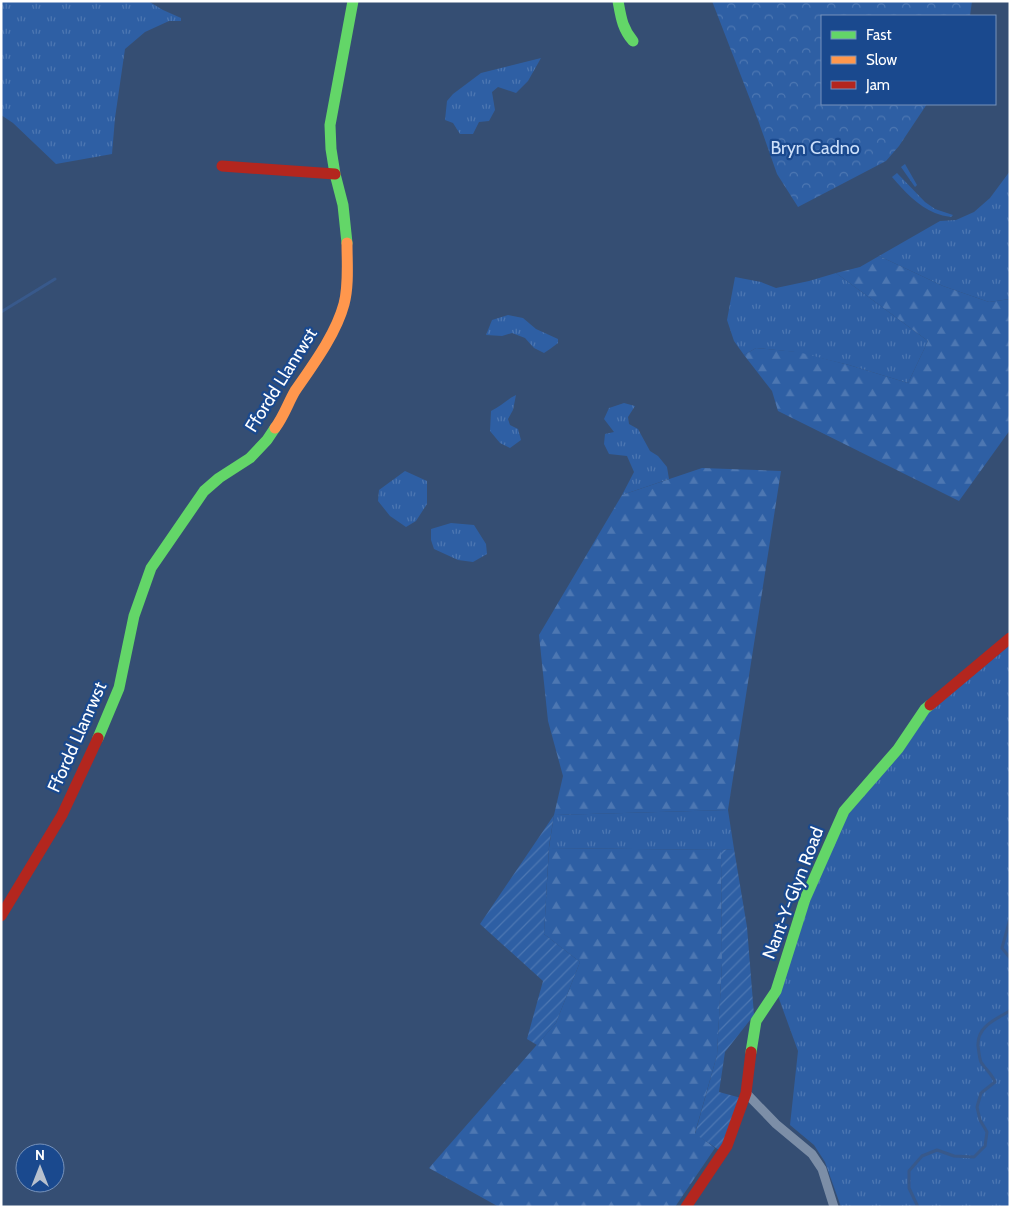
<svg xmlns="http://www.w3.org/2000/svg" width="1011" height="1208" font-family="Cabin,sans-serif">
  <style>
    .grass { fill: url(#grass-tufts) }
    .forest { fill: url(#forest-firs) }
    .park { fill: url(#park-crowns) }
    .garden { fill: url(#garden-furrows) }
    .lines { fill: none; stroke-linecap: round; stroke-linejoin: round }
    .stream { stroke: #38598b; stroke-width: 3 }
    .street { stroke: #7c8ea7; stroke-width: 9 }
    .fast { stroke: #63d668; stroke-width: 11 }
    .slow { stroke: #ff974d; stroke-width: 11 }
    .jam { stroke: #b3261e; stroke-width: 11 }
    .labels { text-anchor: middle; stroke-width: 4.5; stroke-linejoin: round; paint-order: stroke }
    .park-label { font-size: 18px; fill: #cde0fa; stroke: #1a498e }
    .street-label { font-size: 18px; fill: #fff; stroke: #1a498e }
  </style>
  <defs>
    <pattern id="grass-tufts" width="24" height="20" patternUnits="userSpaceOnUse" patternTransform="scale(1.25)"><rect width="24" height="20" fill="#2e5fa4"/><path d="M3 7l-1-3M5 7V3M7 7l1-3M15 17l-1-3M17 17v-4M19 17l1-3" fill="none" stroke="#4d77b2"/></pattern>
    <pattern id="forest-firs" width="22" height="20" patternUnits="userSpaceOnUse" patternTransform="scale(1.25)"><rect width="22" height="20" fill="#2e5fa4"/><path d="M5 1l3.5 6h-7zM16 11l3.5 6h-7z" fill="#4d77b2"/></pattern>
    <pattern id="park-crowns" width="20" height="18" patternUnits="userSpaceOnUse" patternTransform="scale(1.25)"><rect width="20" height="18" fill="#2e5fa4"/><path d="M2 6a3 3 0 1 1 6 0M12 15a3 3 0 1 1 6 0" fill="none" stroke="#4d77b2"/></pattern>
    <pattern id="garden-furrows" width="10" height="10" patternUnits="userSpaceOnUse" patternTransform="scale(1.25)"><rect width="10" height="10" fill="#2e5fa4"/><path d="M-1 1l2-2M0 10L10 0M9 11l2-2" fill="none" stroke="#4d77b2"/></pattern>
  </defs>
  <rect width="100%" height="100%" fill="#354e73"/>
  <path class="grass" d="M 1,1 L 148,1 L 163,10 L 181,18 L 181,21 L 169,21 L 145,32 L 125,49 L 115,118 L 112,154 L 56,164 L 13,123 L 1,115 Z
    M 541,58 L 528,81 L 516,93 L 498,87 L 492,92 L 495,110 L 489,121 L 479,122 L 473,134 L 460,134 L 453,123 L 445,120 L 447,101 L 453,94 L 481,73 Z
    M 905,164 L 917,185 L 915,187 L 901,167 Z
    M 1010,171 L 1010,299 L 989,302 L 943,286 L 879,256 L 940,221 L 956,220 L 974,212 L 990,198 Z
    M 897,173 L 925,202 L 935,209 L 953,215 L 951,217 C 945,216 940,215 935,213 C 918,206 904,191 892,177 Z
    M 836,273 L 928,341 L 908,383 L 849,365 L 795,352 L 756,348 L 744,355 L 734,341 L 727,320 L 735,277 L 761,282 L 776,288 L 809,281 Z
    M 508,315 L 523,318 L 536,329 L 558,339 L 558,343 L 550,349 L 544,353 L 534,348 L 525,338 L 512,333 L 502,336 L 486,335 L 492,320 Z
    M 516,395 L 513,410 L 508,419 L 510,425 L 518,429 L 521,440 L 510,448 L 500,443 L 490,431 L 491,411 C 501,406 506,400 516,395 Z
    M 624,403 L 635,406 L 628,417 L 629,424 L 638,429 L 650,451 L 658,456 L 667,467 L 669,479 L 622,495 L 634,472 L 627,456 L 609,454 L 604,444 L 605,434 L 614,432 L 604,419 L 609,408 Z
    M 405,471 L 427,481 L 427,504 L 416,521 L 406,527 L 390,516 L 378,501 L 379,490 Z
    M 451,523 L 474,525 L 486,544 L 487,554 L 473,562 L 458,560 L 434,549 L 431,540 L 431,529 Z
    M 1010,645 L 1010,1207 L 841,1207 L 825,1162 L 814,1145 L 790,1125 L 798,1051 L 778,996 L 812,895 L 846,817 L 929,712 Z
    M 728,810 L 734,849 L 721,850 L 549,848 L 554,815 Z"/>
  <path class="forest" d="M 879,256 L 943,286 L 989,302 L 1010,299 L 1010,430 L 959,501 L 778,411 L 772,391 L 744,355 L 756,348 L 798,352 L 849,365 L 908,383 L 928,341 L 836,273 L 860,267 Z
    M 702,468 L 781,471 L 728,810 L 554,815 L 563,776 L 548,721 L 539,635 L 622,495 Z
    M 549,848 L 721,850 L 722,963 L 717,1055 L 695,1133 L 715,1148 L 675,1207 L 499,1207 L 429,1168 L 556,1023 L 580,962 L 544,934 Z"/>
  <path class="park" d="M 712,1 L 972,1 L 970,16 L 822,16 L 822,104 L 927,104 L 899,146 L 886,161 L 798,207 L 777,174 L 758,120 Z"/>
  <path class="garden" d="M 554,815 L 549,846 L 544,934 L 580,962 L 556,1023 L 537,1045 L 527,1039 L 543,981 L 480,924 Z
    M 734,849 L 747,927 L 754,1015 L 725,1052 L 719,1092 L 745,1099 L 722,1152 L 695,1134 L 717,1055 L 722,963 L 721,850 Z"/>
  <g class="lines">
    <path class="stream" d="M 1,312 L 55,279
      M 1010,919 L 1002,948 L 1010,958
      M 918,1207 L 909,1188 L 909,1171 L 922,1156 L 937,1150 L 954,1156 L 974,1157 L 985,1146 L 987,1132 L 980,1120 L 977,1107 L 981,1093 L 995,1082 C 992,1074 985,1069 981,1062 C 979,1057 979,1051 978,1046 C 977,1027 994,1020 1008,1012 L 1010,1010"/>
    <path class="street" d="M 746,1093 L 776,1124 L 812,1154 L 822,1169 L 834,1207"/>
    <path class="fast" d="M 618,1 C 621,17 622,28 633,41
      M 347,243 L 343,205 L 335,174 L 331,149 L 330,125 L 353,1
      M 98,738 L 119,688 L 134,616 L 151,568 L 204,491 L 219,478 L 250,458 L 267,440 L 275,428
      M 751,1052 L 756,1021 L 776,991 L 805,899 L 844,811 L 898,749 L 925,709 L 930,705"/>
    <path class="slow" d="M 275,428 C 284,416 288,403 295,391 C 313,365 336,334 344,304 C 349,285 347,263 347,243"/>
    <path class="jam" d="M 222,166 L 335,174
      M 930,705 L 1010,638
      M 1,916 L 62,815 L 98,738
      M 686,1207 L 727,1146 L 746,1093 L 751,1052"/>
  </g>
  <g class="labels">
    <g class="park-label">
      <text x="815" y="154">Bryn Cadno</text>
    </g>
    <g class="street-label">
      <text transform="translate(281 380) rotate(-58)" y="6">Ffordd Llanrwst</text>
      <text transform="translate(77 737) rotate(-66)" y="6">Ffordd Llanrwst</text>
      <text transform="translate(793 893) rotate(-69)" y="6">Nant-Y-Glyn Road</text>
    </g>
  </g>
  <rect width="1011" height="1208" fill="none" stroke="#ffffff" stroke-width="5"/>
  <rect x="821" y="15" width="175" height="90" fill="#1a498e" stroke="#7692bb"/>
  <rect x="831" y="31" width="25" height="8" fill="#63d668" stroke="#7692bb"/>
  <text x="866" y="40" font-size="15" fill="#ffffff">Fast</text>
  <rect x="831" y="56" width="25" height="8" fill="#ff974d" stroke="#7692bb"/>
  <text x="866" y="65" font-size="15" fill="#ffffff">Slow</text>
  <rect x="831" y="81" width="25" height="8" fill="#b3261e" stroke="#7692bb"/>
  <text x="866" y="90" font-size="15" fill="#ffffff">Jam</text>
  <g transform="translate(40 1168)"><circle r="24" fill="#1a498e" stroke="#7692bb"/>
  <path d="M0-4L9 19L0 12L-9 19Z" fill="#b8c1ce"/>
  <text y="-8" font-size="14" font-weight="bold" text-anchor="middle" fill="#ffffff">N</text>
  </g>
</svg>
